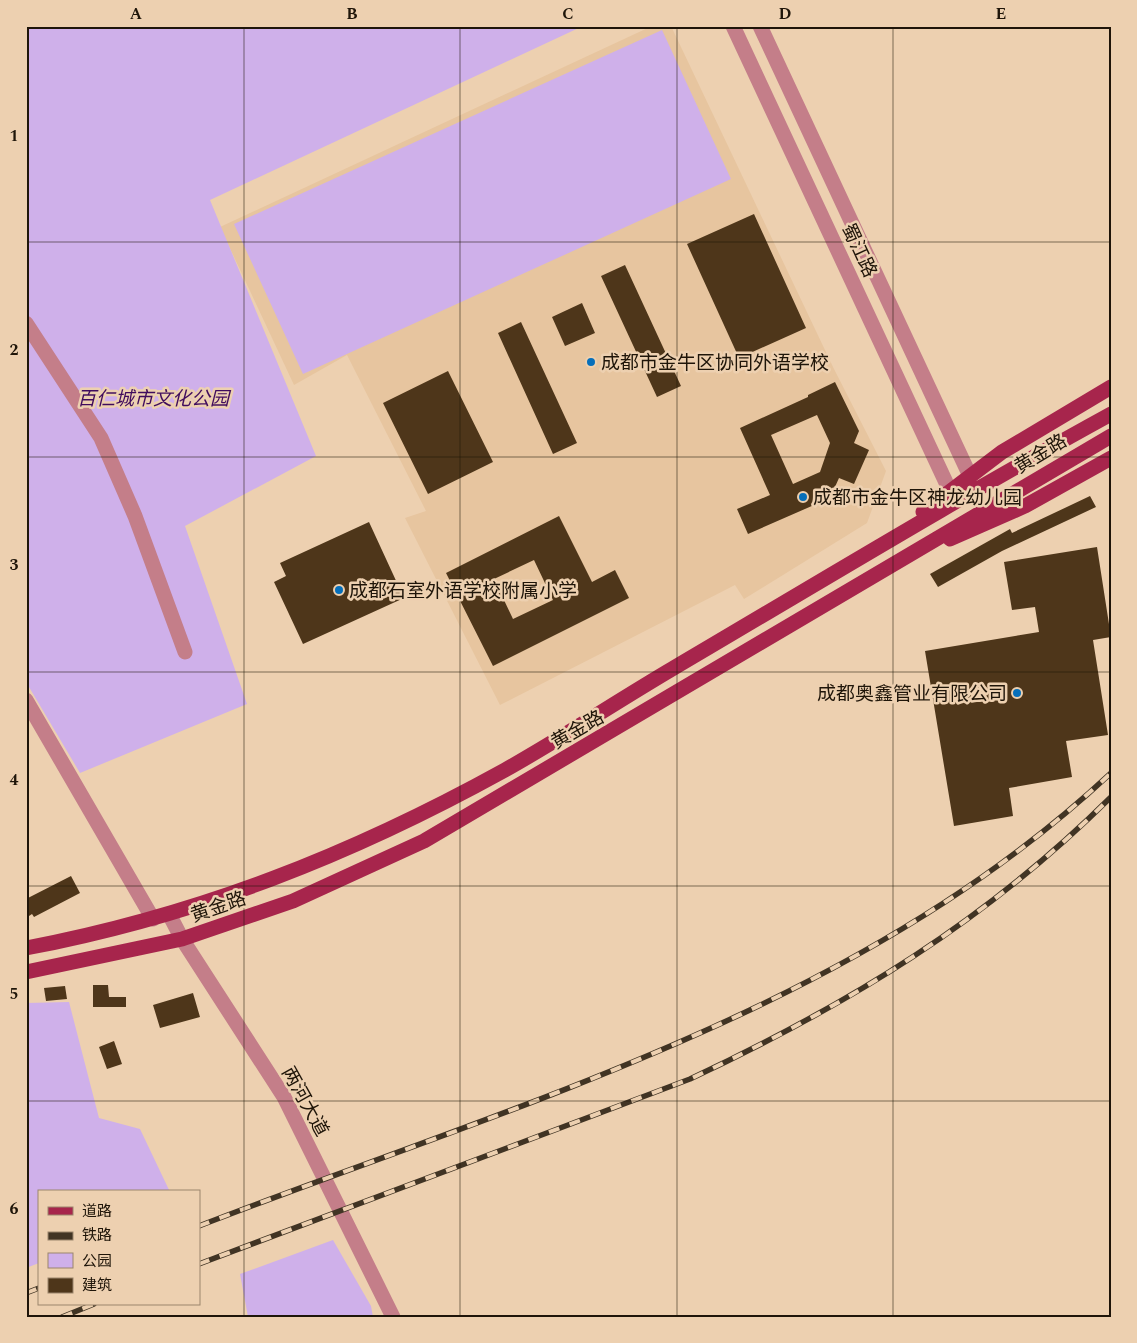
<svg xmlns="http://www.w3.org/2000/svg" width="1137" height="1343" font-family="Spectral,'Noto Sans SC',serif">
  <style>
    .built { fill: #e7c59f }
    .green { fill: #cfb0ea }
    .building { fill: #4e361a; fill-rule: evenodd }
    .lines { fill: none; stroke-linecap: round; stroke-linejoin: round }
    .minor { stroke: #c47e89; stroke-width: 15 }
    .major { stroke: #a7254c; stroke-width: 15 }
    .rail-casing { stroke: #413424; stroke-width: 5.5 }
    .rail { stroke: #edd0b0; stroke-width: 4; stroke-dasharray: 11; stroke-linecap: butt }
    .grid { fill: none; stroke: #1f1509; stroke-width: 1; stroke-opacity: 0.55 }
    .poi-dot { fill: #066fba; stroke: #edd0b0; stroke-width: 2 }
    .labels { text-anchor: middle; stroke-width: 5; stroke-linejoin: round; paint-order: stroke }
    .street-label { font-size: 19px; fill: #1f1509; stroke: #edd0b0 }
    .poi-label { font-size: 19px; fill: #1f1509; stroke: #edd0b0; text-anchor: start }
    .park-label { font-size: 19px; font-style: italic; fill: #400c5d; stroke: #edd0b0 }
    .neatline { fill: none; stroke: #1f1509; stroke-width: 2 }
    .grid-label { font-size: 16px; text-anchor: middle; font-weight: bold; fill: #1f1509 }
  </style>
  <rect width="100%" height="100%" fill="#edd0b0"/>
  <path class="built" d="M 652,26 L 671,26 L 834,369 L 886,471 L 867,523 L 744,599 L 735,585 L 500,705 L 405,518 L 426,511 L 347,355 L 294,385 L 220,227 Z"/>
  <path class="green" d="M 26,26 L 583,26 L 210,200 L 316,456 L 185,526 L 247,704 L 80,773 L 26,682 Z
    M 662,30 L 731,179 L 303,374 L 234,224 Z
    M 69,1002 L 99,1118 L 140,1129 L 170,1192 L 39,1192 L 39,1263 L 26,1268 L 26,1003 Z
    M 333,1240 L 371,1306 L 373,1317 L 248,1317 L 240,1274 Z"/>
  <path class="building" d="M 754,214 L 806,328 L 739,358 L 687,244 Z
    M 625,265 L 681,386 L 657,397 L 601,276 Z
    M 582,303 L 595,333 L 565,346 L 552,317 Z
    M 521,322 L 577,443 L 553,454 L 498,333 Z
    M 448,371 L 493,462 L 428,494 L 383,403 Z
    M 835,382 L 859,431 L 854,443 L 869,450 L 854,484 L 839,478 L 830,498 L 748,534 L 737,509 L 770,495 L 740,428 L 808,397 L 808,395 ZM 817,415 L 830,443 L 820,472 L 793,484 L 771,435 Z
    M 1090,496 L 1096,507 L 1002,551 L 938,587 L 930,574 L 1010,529 L 1012,533 Z
    M 559,516 L 592,582 L 615,570 L 629,598 L 493,666 L 446,573 ZM 534,560 L 553,600 L 513,619 L 494,579 Z
    M 369,522 L 404,598 L 303,644 L 274,582 L 286,576 L 280,563 Z
    M 1097,547 L 1111,637 L 1093,640 L 1108,735 L 1066,741 L 1072,777 L 1009,788 L 1013,816 L 954,826 L 925,651 L 1039,632 L 1035,607 L 1012,610 L 1004,562 Z
    M 71,876 L 80,893 L 34,917 L 32,914 L 26,918 L 26,899 Z
    M 93,985 L 108,985 L 109,997 L 126,997 L 126,1007 L 93,1007 Z
    M 65,986 L 67,999 L 46,1001 L 44,988 Z
    M 193,993 L 200,1017 L 160,1028 L 153,1005 Z
    M 114,1041 L 122,1064 L 107,1069 L 99,1047 Z"/>
  <g class="lines">
    <path class="minor" d="M 733,26 L 950,491
      M 760,26 L 970,476
      M 26,323 L 101,438 L 135,516 L 185,652
      M 26,700 L 153,919
      M 169,914 L 182,939 L 284,1097 L 393,1317"/>
    <path class="major" d="M 923,512 L 1002,452 L 1111,387
      M 950,539 L 1025,506 L 1111,458
      M 26,948 C 199,915 351,855 505,770 C 562,738 616,702 672,669 C 818,583 963,495 1111,414
      M 26,972 L 182,939 L 293,901 L 424,841 L 1111,436"/>
    <defs>
      <path id="rail" d="M 199,1226 C 515,1104 857,1010 1111,773
        M 199,1264 L 690,1079 C 849,1004 985,922 1111,797
        M 26,1293 L 39,1288
        M 62,1317 L 94,1304"/>
    </defs>
    <use href="#rail" class="rail-casing"/>
    <use href="#rail" class="rail"/>
  </g>
  <path class="grid" d="M 244,26 L 244,1317M 460,26 L 460,1317M 677,26 L 677,1317M 893,26 L 893,1317M 26,242 L 1111,242M 26,457 L 1111,457M 26,672 L 1111,672M 26,886 L 1111,886M 26,1101 L 1111,1101"/>
  <g class="poi-dot">
    <circle cx="591" cy="362" r="5"/>
    <circle cx="803" cy="497" r="5"/>
    <circle cx="339" cy="590" r="5"/>
    <circle cx="1017" cy="693" r="5"/>
  </g>
  <g class="labels">
    <g class="street-label">
      <text transform="translate(860 250) rotate(65)" y="7">蜀江路</text>
      <text transform="translate(1040 453) rotate(-31)" y="7">黄金路</text>
      <text transform="translate(577 729) rotate(-30)" y="7">黄金路</text>
      <text transform="translate(218 906) rotate(-19)" y="7">黄金路</text>
      <text transform="translate(306 1101) rotate(61)" y="7">两河大道</text>
    </g>
    <g class="poi-label">
      <text x="601" y="369">成都市金牛区协同外语学校</text>
      <text x="813" y="504">成都市金牛区神龙幼儿园</text>
      <text x="349" y="597">成都石室外语学校附属小学</text>
      <text x="1007" y="700" text-anchor="end">成都奥鑫管业有限公司</text>
    </g>
    <g class="park-label">
      <text x="153" y="405">百仁城市文化公园</text>
    </g>
  </g>
  <rect width="1137" height="1343" fill="none" stroke="#edd0b0" stroke-width="55"/>
  <rect x="38" y="1190" width="162" height="115" fill="#edd0b0" stroke="#9b856d"/>
  <rect x="48" y="1207" width="25" height="8" fill="#a7254c" stroke="#9b856d"/>
  <text x="82" y="1216" font-size="15" fill="#1f1509">道路</text>
  <rect x="48" y="1232" width="25" height="8" fill="#413424" stroke="#9b856d"/>
  <text x="82" y="1240" font-size="15" fill="#1f1509">铁路</text>
  <rect x="48" y="1253" width="25" height="15" fill="#cfb0ea" stroke="#9b856d"/>
  <text x="82" y="1266" font-size="15" fill="#1f1509">公园</text>
  <rect x="48" y="1278" width="25" height="15" fill="#4e361a" stroke="#9b856d"/>
  <text x="82" y="1290" font-size="15" fill="#1f1509">建筑</text>
  <rect x="28" y="28" width="1082" height="1288" class="neatline"/>
  <g class="grid-label">
    <text x="136" y="19">A</text>
    <text x="352" y="19">B</text>
    <text x="568" y="19">C</text>
    <text x="785" y="19">D</text>
    <text x="1001" y="19">E</text>
    <text x="14" y="141">1</text>
    <text x="14" y="355">2</text>
    <text x="14" y="570">3</text>
    <text x="14" y="785">4</text>
    <text x="14" y="999">5</text>
    <text x="14" y="1214">6</text>
  </g>
</svg>
